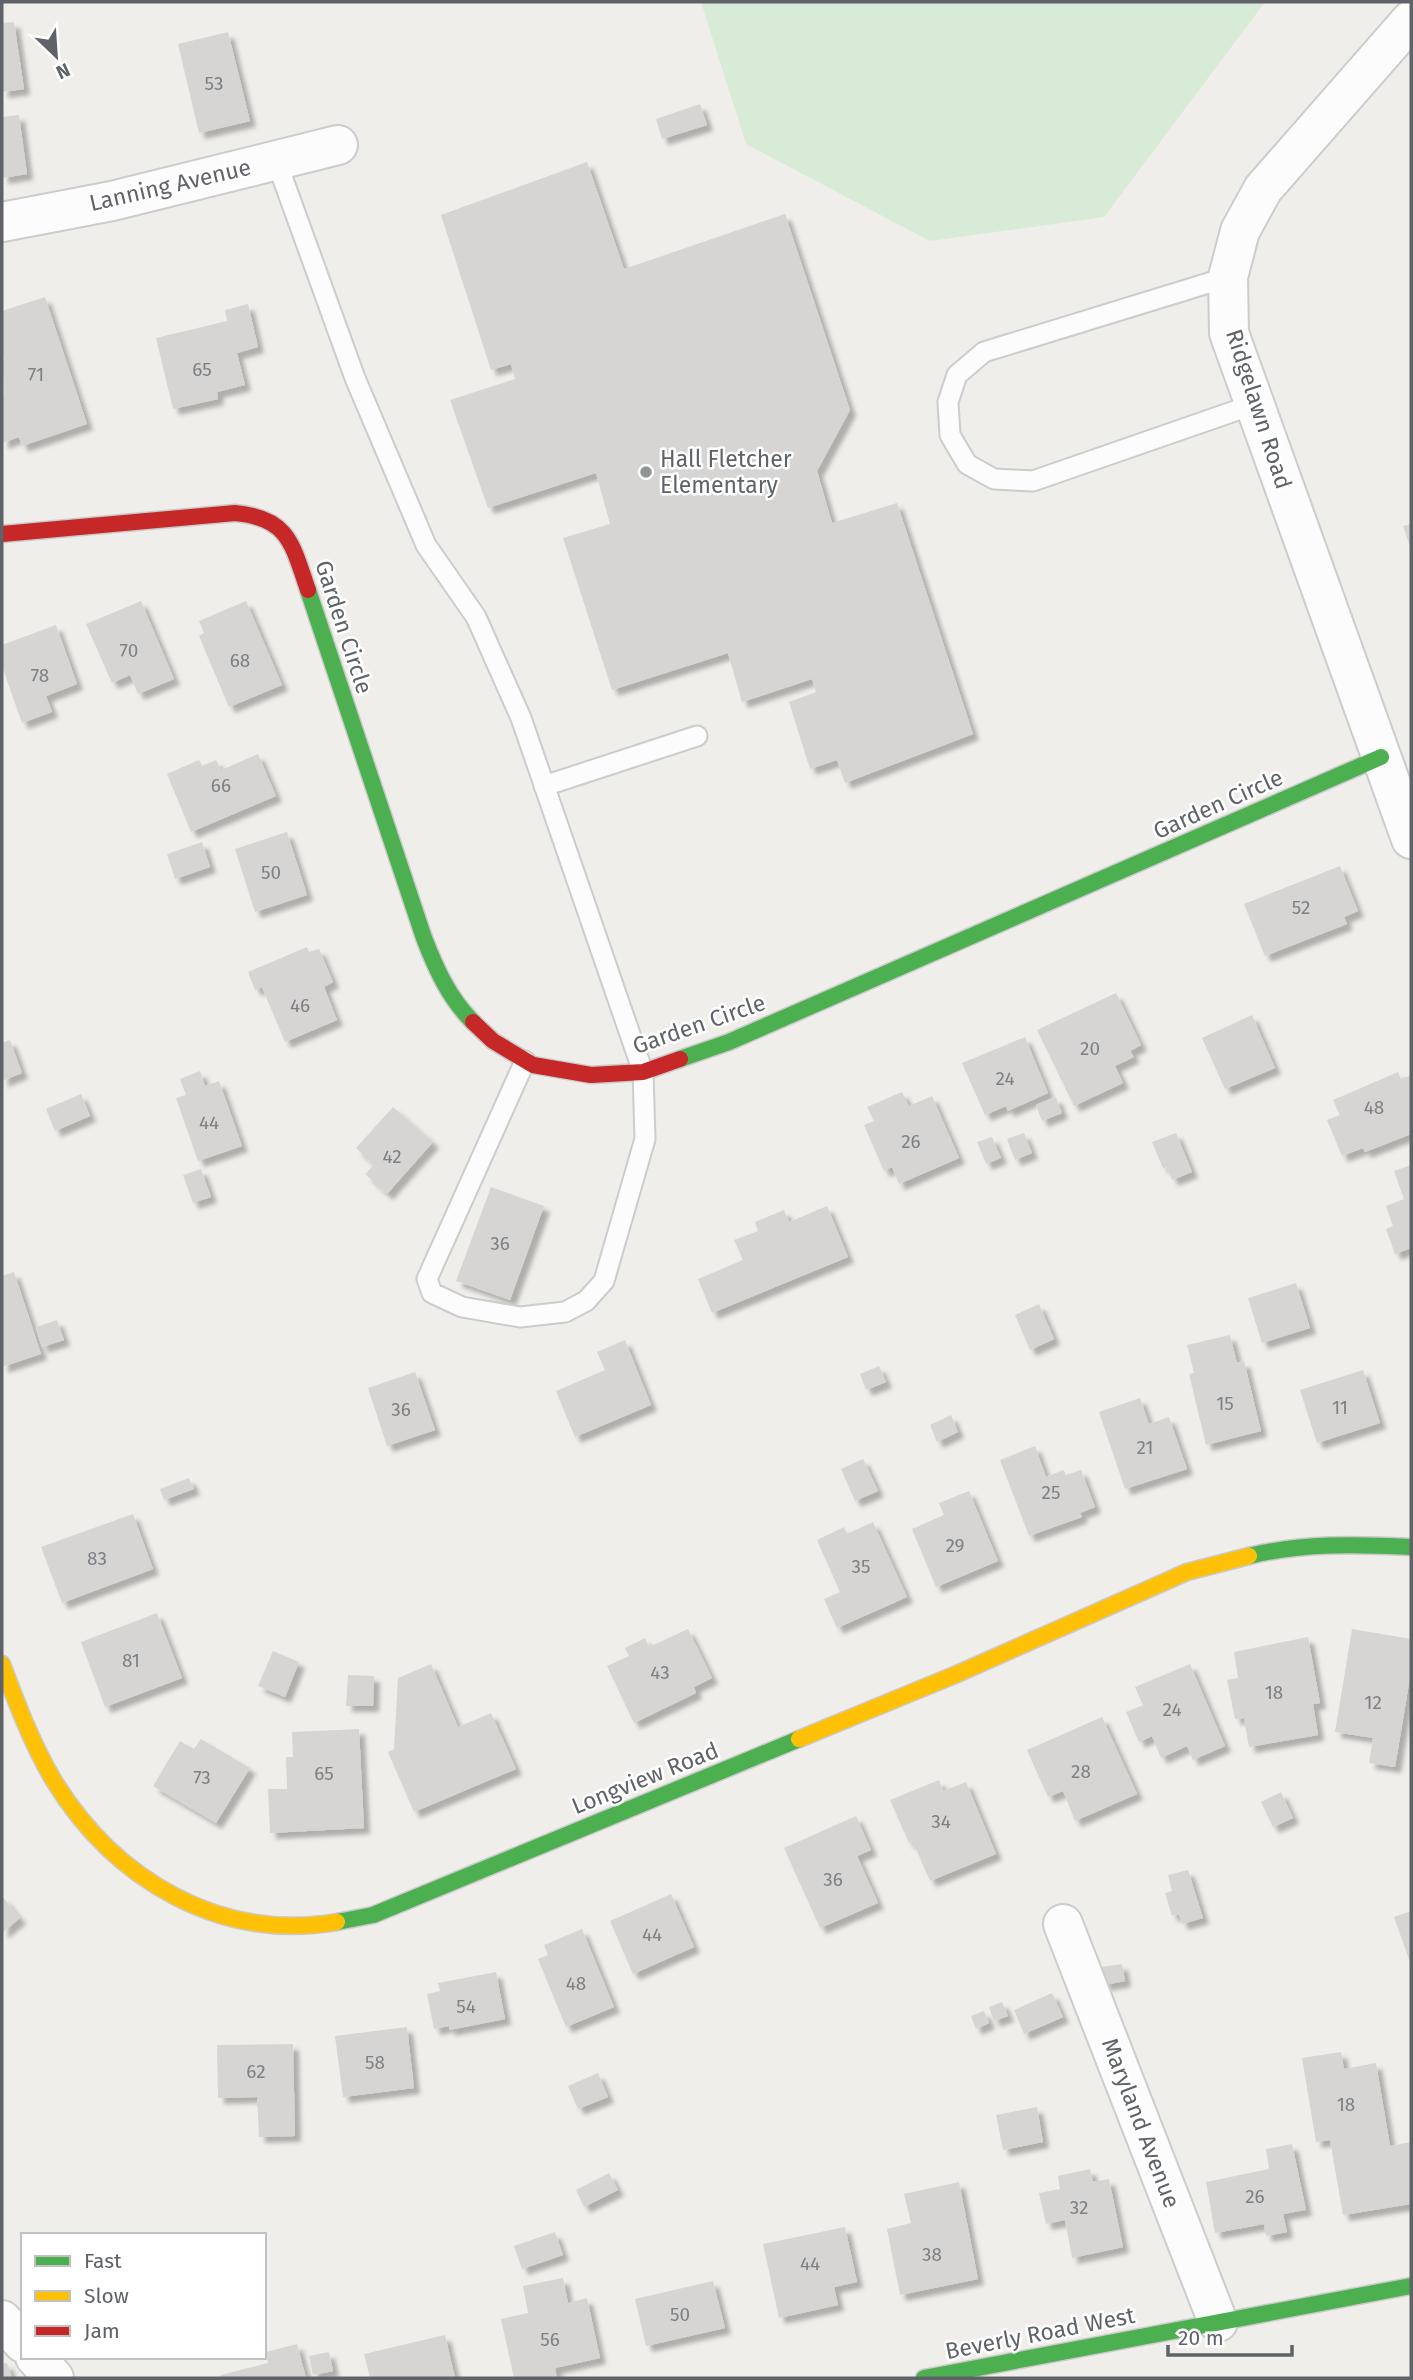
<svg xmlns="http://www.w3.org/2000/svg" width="1413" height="2380" font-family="'Fira Sans',sans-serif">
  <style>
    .green { fill: #d8ebd6 }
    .building { fill: #d6d5d3; filter: url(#shadow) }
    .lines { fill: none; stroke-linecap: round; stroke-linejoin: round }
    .lane-casing { stroke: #cbcccc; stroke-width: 23 }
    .street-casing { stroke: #cbcccc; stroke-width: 42 }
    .fast-casing { stroke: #cacacb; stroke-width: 19 }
    .slow-casing { stroke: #cacacb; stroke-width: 19 }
    .jam-casing { stroke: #cacacb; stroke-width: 19 }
    .lane { stroke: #fdfcfc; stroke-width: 19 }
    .street { stroke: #fdfcfc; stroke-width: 38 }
    .fast { stroke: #4caf50; stroke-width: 16 }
    .slow { stroke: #ffc107; stroke-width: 16 }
    .jam { stroke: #c62828; stroke-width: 16 }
    .poi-dot { fill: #919496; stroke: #fff; stroke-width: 2.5 }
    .labels { text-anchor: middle; stroke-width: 5; stroke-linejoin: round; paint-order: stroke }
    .number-label { font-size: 19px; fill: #7e8184 }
    .street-label { font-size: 23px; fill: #5f6368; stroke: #fff }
    .poi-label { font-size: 23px; fill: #5f6368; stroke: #fff; text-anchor: start }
  </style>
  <defs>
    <filter id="shadow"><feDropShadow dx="6" dy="6" stdDeviation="2" flood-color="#0004"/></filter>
  </defs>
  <rect width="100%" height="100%" fill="#efeeea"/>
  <path class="green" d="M 701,2 L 1265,2 L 1104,217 L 930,241 L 746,144 Z"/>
  <path class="building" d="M 14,22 L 24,89 L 2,92 L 2,23 Z
    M 228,32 L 250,121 L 199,133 L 178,44 Z
    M 700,104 L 707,125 L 662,139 L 656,119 Z
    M 19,115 L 27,174 L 2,178 L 2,117 Z
    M 587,162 L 624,269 L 785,214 L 850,410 L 817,471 L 832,523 L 897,503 L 973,734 L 845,783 L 837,760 L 810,769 L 789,702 L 816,692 L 812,679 L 742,702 L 728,653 L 612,690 L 563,538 L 610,524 L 596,473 L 488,508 L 450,400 L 515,379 L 511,364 L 491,370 L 441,215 Z
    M 45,297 L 87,424 L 22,446 L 19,437 L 2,443 L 2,394 L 4,394 L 2,360 L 4,359 L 2,352 L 2,311 Z
    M 248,304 L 258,347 L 237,353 L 245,385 L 217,392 L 218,399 L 173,409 L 156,338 L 227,321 L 225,310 Z
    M 1411,524 L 1411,549 L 1403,526 Z
    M 141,601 L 174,679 L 138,694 L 130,675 L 112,683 L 86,624 Z
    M 246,601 L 282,685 L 229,707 L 199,636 L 204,633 L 199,621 Z
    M 56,625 L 77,684 L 46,696 L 52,712 L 22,723 L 2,666 L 2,645 Z
    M 258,754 L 276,796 L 191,832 L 167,774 L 199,760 L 202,766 L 216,760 L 221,770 Z
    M 287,832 L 307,895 L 255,912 L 235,849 Z
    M 202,842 L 210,867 L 175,879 L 167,854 Z
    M 1340,866 L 1358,911 L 1344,917 L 1347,924 L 1265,956 L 1244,904 Z
    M 307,947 L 309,952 L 319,949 L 333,982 L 324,987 L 337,1020 L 285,1042 L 262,987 L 255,990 L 248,972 Z
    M 1116,993 L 1141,1045 L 1130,1051 L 1134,1057 L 1115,1066 L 1123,1083 L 1074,1106 L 1037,1030 Z
    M 1252,1015 L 1275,1068 L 1225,1089 L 1202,1038 Z
    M 1025,1037 L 1048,1093 L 1008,1111 L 1006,1106 L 985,1115 L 962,1063 Z
    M 10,1040 L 22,1073 L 2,1081 L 2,1043 Z
    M 200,1071 L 205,1086 L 219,1081 L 242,1146 L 198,1161 L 176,1098 L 186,1095 L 180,1079 Z
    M 1398,1072 L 1401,1079 L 1411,1075 L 1411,1134 L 1365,1152 L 1363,1148 L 1342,1156 L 1327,1120 L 1340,1115 L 1333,1100 Z
    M 902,1092 L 909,1106 L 932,1096 L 959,1158 L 899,1184 L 892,1167 L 884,1171 L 864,1125 L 874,1121 L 867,1107 Z
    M 81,1094 L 90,1116 L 55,1131 L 46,1109 Z
    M 1056,1097 L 1062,1113 L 1042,1121 L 1036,1105 Z
    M 393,1107 L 433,1142 L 387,1194 L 365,1174 L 374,1165 L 356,1148 Z
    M 1024,1133 L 1032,1153 L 1015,1160 L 1007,1139 Z
    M 1176,1133 L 1192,1172 L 1172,1180 L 1167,1167 L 1163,1168 L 1152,1142 Z
    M 992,1137 L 1001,1158 L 986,1164 L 977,1142 Z
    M 1411,1165 L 1411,1248 L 1395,1254 L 1386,1229 L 1393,1226 L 1386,1206 L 1404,1199 L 1394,1171 Z
    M 201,1169 L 211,1197 L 193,1203 L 183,1175 Z
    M 491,1187 L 544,1206 L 510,1300 L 456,1281 Z
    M 827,1206 L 848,1257 L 712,1313 L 698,1279 L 743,1260 L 734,1240 L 758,1231 L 755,1222 L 784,1210 L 789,1222 Z
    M 14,1272 L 41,1354 L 2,1367 L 2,1276 Z
    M 1296,1283 L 1310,1328 L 1262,1343 L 1248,1298 Z
    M 1039,1304 L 1054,1339 L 1030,1350 L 1015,1315 Z
    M 57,1320 L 64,1340 L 42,1347 L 36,1327 Z
    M 1230,1335 L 1237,1363 L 1244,1361 L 1261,1431 L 1206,1445 L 1189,1374 L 1194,1373 L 1187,1345 Z
    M 625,1340 L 651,1405 L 575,1437 L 556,1391 L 605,1370 L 597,1352 Z
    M 879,1366 L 886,1382 L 866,1390 L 860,1374 Z
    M 1363,1370 L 1380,1423 L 1317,1443 L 1300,1390 Z
    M 415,1372 L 435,1430 L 387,1446 L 368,1388 Z
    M 1140,1398 L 1149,1424 L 1169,1417 L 1187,1469 L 1125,1489 L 1099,1412 Z
    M 951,1415 L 958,1432 L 937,1442 L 930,1425 Z
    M 1035,1446 L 1046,1477 L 1063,1470 L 1066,1475 L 1081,1470 L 1095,1507 L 1080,1513 L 1082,1517 L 1029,1536 L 1000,1460 Z
    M 863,1459 L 878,1491 L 855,1501 L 841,1469 Z
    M 189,1478 L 194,1489 L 164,1500 L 160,1489 Z
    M 969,1491 L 998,1561 L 936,1587 L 912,1529 L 944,1515 L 939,1503 Z
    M 133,1514 L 153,1569 L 62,1603 L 41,1547 Z
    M 873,1522 L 907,1597 L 837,1628 L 824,1599 L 840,1592 L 817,1540 L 844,1527 L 847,1534 Z
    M 157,1613 L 182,1678 L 105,1707 L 81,1642 Z
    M 688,1629 L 712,1678 L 694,1687 L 696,1693 L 634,1723 L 607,1666 L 629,1656 L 625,1648 L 645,1638 L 649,1647 Z
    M 1352,1629 L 1411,1639 L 1411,1671 L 1395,1767 L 1369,1763 L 1373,1738 L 1335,1732 Z
    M 1308,1637 L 1320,1703 L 1313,1704 L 1318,1735 L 1249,1747 L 1244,1718 L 1235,1719 L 1227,1680 L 1238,1678 L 1234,1652 Z
    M 273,1651 L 299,1662 L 285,1697 L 258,1686 Z
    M 431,1664 L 458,1727 L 491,1713 L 516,1769 L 414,1812 L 388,1752 L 394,1749 L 398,1678 Z
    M 1190,1664 L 1225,1746 L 1193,1760 L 1187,1746 L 1161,1758 L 1152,1736 L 1139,1742 L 1126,1712 L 1143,1705 L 1135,1687 Z
    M 348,1675 L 374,1676 L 373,1706 L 346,1706 Z
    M 1102,1717 L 1137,1794 L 1075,1821 L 1063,1791 L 1048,1797 L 1027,1750 Z
    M 359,1729 L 364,1828 L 270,1833 L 268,1789 L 287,1789 L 286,1757 L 293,1757 L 292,1732 Z
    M 201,1739 L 250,1768 L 216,1823 L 153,1786 L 180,1741 L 194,1749 Z
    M 939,1780 L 943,1791 L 966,1782 L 996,1854 L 930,1881 L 913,1842 L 909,1843 L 890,1800 Z
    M 1281,1792 L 1293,1818 L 1273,1827 L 1261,1802 Z
    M 856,1816 L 871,1850 L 857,1856 L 878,1903 L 820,1928 L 784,1848 Z
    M 1188,1870 L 1203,1918 L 1182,1924 L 1179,1914 L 1172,1916 L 1165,1893 L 1172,1891 L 1168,1875 Z
    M 671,1894 L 694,1947 L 633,1974 L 610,1921 Z
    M 2,1896 L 20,1918 L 2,1933 Z
    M 1411,1911 L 1411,1965 L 1394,1917 Z
    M 582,1929 L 614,2007 L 566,2027 L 538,1959 L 548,1955 L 544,1945 Z
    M 1122,1964 L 1125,1981 L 1104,1985 L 1101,1967 Z
    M 496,1972 L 505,2019 L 449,2030 L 449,2026 L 434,2029 L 427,1994 L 440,1991 L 438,1983 Z
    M 1052,1993 L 1063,2017 L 1024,2034 L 1014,2010 Z
    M 1002,2002 L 1008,2016 L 994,2021 L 989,2007 Z
    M 984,2011 L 989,2023 L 976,2029 L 971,2016 Z
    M 407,2027 L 414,2088 L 343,2097 L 335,2036 Z
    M 293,2044 L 295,2136 L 259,2137 L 257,2097 L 218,2098 L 217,2045 Z
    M 1341,2052 L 1344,2069 L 1376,2063 L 1390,2146 L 1411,2142 L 1411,2204 L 1343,2215 L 1330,2140 L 1316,2142 L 1302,2058 Z
    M 598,2073 L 608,2097 L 578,2109 L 568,2086 Z
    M 1037,2107 L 1043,2142 L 1003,2150 L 996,2115 Z
    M 1292,2144 L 1306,2210 L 1283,2214 L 1287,2232 L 1266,2236 L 1264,2224 L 1215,2233 L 1206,2182 L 1269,2169 L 1266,2149 Z
    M 1090,2169 L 1093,2182 L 1109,2179 L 1123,2247 L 1072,2258 L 1065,2220 L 1046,2224 L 1039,2193 L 1060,2189 L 1058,2176 Z
    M 609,2173 L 618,2190 L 584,2207 L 576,2190 Z
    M 959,2182 L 978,2279 L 900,2295 L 887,2229 L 911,2223 L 904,2194 Z
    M 845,2227 L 857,2282 L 834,2287 L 838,2305 L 779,2318 L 763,2244 Z
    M 555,2232 L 563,2255 L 522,2269 L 514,2246 Z
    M 563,2278 L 568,2303 L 587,2298 L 600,2358 L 555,2368 L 557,2378 L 514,2378 L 501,2319 L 528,2313 L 523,2286 Z
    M 713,2281 L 725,2328 L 646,2346 L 635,2299 Z
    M 445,2335 L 455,2378 L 370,2378 L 364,2354 Z
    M 297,2344 L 306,2378 L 221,2378 L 221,2375 L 268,2363 L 266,2352 Z
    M 329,2352 L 333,2371 L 313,2375 L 309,2356 Z
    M 7,2363 L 12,2378 L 2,2378 L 2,2364 Z"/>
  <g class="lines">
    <defs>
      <path id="lane" d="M 276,160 L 355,378 L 426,545 L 476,617 L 521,718 L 643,1072 L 645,1139 L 604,1281 L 586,1301 L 565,1312 L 520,1317 L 462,1307 L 432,1293 L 427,1279 L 525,1061
        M 1228,277 L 984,352 L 957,375 L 948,402 L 950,435 L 967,464 L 994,479 L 1033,481 L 1255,404
        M 544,786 L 697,736"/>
      <path id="street" d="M 1411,20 L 1263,189 L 1240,231 L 1228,277 L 1229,333 L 1411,839
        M 2,222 L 112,201 L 338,145
        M 1063,1924 L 1218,2322
        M 2,2320 L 23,2343
        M 35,2357 L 54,2378"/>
      <path id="fast" d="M 308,590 L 424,938 C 436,969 449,998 473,1022
        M 680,1059 L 729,1042 L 1381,757
        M 1249,1556 C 1301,1543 1357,1544 1411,1547
        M 337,1922 L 373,1915 L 799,1739
        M 924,2378 L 1411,2286"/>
      <path id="slow" d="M 2,1664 C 17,1704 32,1744 54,1781 C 115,1880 220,1942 337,1922
        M 799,1739 L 957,1674 L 1187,1572 L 1249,1556"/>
      <path id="jam" d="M 2,534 L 235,513 C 289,518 292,544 308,590
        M 473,1022 L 493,1041 L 533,1065 L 591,1075 L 643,1072 L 680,1059"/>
    </defs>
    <use href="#lane" class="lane-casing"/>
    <use href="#street" class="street-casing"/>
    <use href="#fast" class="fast-casing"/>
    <use href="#slow" class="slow-casing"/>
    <use href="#jam" class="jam-casing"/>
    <use href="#lane" class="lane"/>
    <use href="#street" class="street"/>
    <use href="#fast" class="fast"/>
    <use href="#slow" class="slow"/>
    <use href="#jam" class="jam"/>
  </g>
  <circle class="poi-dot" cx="646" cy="472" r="7"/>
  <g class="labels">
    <g class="number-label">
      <text x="214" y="90">53</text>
      <text x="202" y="376">65</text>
      <text x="36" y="381">71</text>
      <text x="129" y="657">70</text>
      <text x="240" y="667">68</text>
      <text x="40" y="682">78</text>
      <text x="221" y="792">66</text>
      <text x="271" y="879">50</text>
      <text x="1301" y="914">52</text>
      <text x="300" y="1012">46</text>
      <text x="1090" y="1055">20</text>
      <text x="1005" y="1085">24</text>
      <text x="1374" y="1114">48</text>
      <text x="209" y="1129">44</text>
      <text x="911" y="1148">26</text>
      <text x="392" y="1163">42</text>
      <text x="500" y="1250">36</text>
      <text x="1225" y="1410">15</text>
      <text x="1340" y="1414">11</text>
      <text x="401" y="1416">36</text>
      <text x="1145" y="1454">21</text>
      <text x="1051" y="1499">25</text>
      <text x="955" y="1552">29</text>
      <text x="97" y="1565">83</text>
      <text x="861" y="1573">35</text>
      <text x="131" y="1667">81</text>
      <text x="660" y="1679">43</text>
      <text x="1274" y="1699">18</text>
      <text x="1373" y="1709">12</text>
      <text x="1172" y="1716">24</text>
      <text x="1081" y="1778">28</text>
      <text x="324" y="1780">65</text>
      <text x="202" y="1784">73</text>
      <text x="941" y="1828">34</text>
      <text x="833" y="1886">36</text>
      <text x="652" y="1941">44</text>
      <text x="576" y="1990">48</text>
      <text x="466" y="2013">54</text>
      <text x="375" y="2069">58</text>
      <text x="256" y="2078">62</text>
      <text x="1346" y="2111">18</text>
      <text x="1255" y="2203">26</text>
      <text x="1079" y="2214">32</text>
      <text x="932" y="2261">38</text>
      <text x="810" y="2270">44</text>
      <text x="680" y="2321">50</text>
      <text x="550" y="2346">56</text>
    </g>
    <g class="street-label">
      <text transform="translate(170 185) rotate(-13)" y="8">Lanning Avenue</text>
      <text transform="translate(1259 409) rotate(72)" y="8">Ridgelawn Road</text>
      <text transform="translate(344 627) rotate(72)" y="8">Garden Circle</text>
      <text transform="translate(1218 804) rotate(-24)" y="8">Garden Circle</text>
      <text transform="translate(699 1024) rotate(-19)" y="8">Garden Circle</text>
      <text transform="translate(645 1778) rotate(-22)" y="8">Longview Road</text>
      <text transform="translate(1141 2123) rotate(69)" y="8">Maryland Avenue</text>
      <text transform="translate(1040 2333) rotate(-11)" y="8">Beverly Road West</text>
    </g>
    <g class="poi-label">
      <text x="660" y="467">Hall Fletcher<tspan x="660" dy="26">Elementary</tspan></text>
    </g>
  </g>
  <rect width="1413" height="2380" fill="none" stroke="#5f6368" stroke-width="7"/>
  <rect x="21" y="2233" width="245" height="126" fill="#ffffff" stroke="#bfc1c3" stroke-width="2"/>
  <rect x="35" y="2256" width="35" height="10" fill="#4caf50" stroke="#bfc1c3" stroke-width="2"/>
  <text x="84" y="2268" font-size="21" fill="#5f6368">Fast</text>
  <rect x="35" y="2291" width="35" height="10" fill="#ffc107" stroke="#bfc1c3" stroke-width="2"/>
  <text x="84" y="2303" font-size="21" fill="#5f6368">Slow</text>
  <rect x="35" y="2326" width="35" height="10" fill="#c62828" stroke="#bfc1c3" stroke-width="2"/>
  <text x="84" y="2338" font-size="21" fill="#5f6368">Jam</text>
  <g transform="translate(56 56) rotate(155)" stroke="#ffffff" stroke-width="5" paint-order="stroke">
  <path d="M0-5L12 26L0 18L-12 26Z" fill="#5f6368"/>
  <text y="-10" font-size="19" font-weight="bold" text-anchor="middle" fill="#5f6368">N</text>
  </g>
  <path d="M1168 2345v10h124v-10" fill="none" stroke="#5f6368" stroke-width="3.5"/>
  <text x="1178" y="2345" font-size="21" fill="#5f6368" stroke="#ffffff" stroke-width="5" paint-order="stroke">20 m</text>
</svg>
